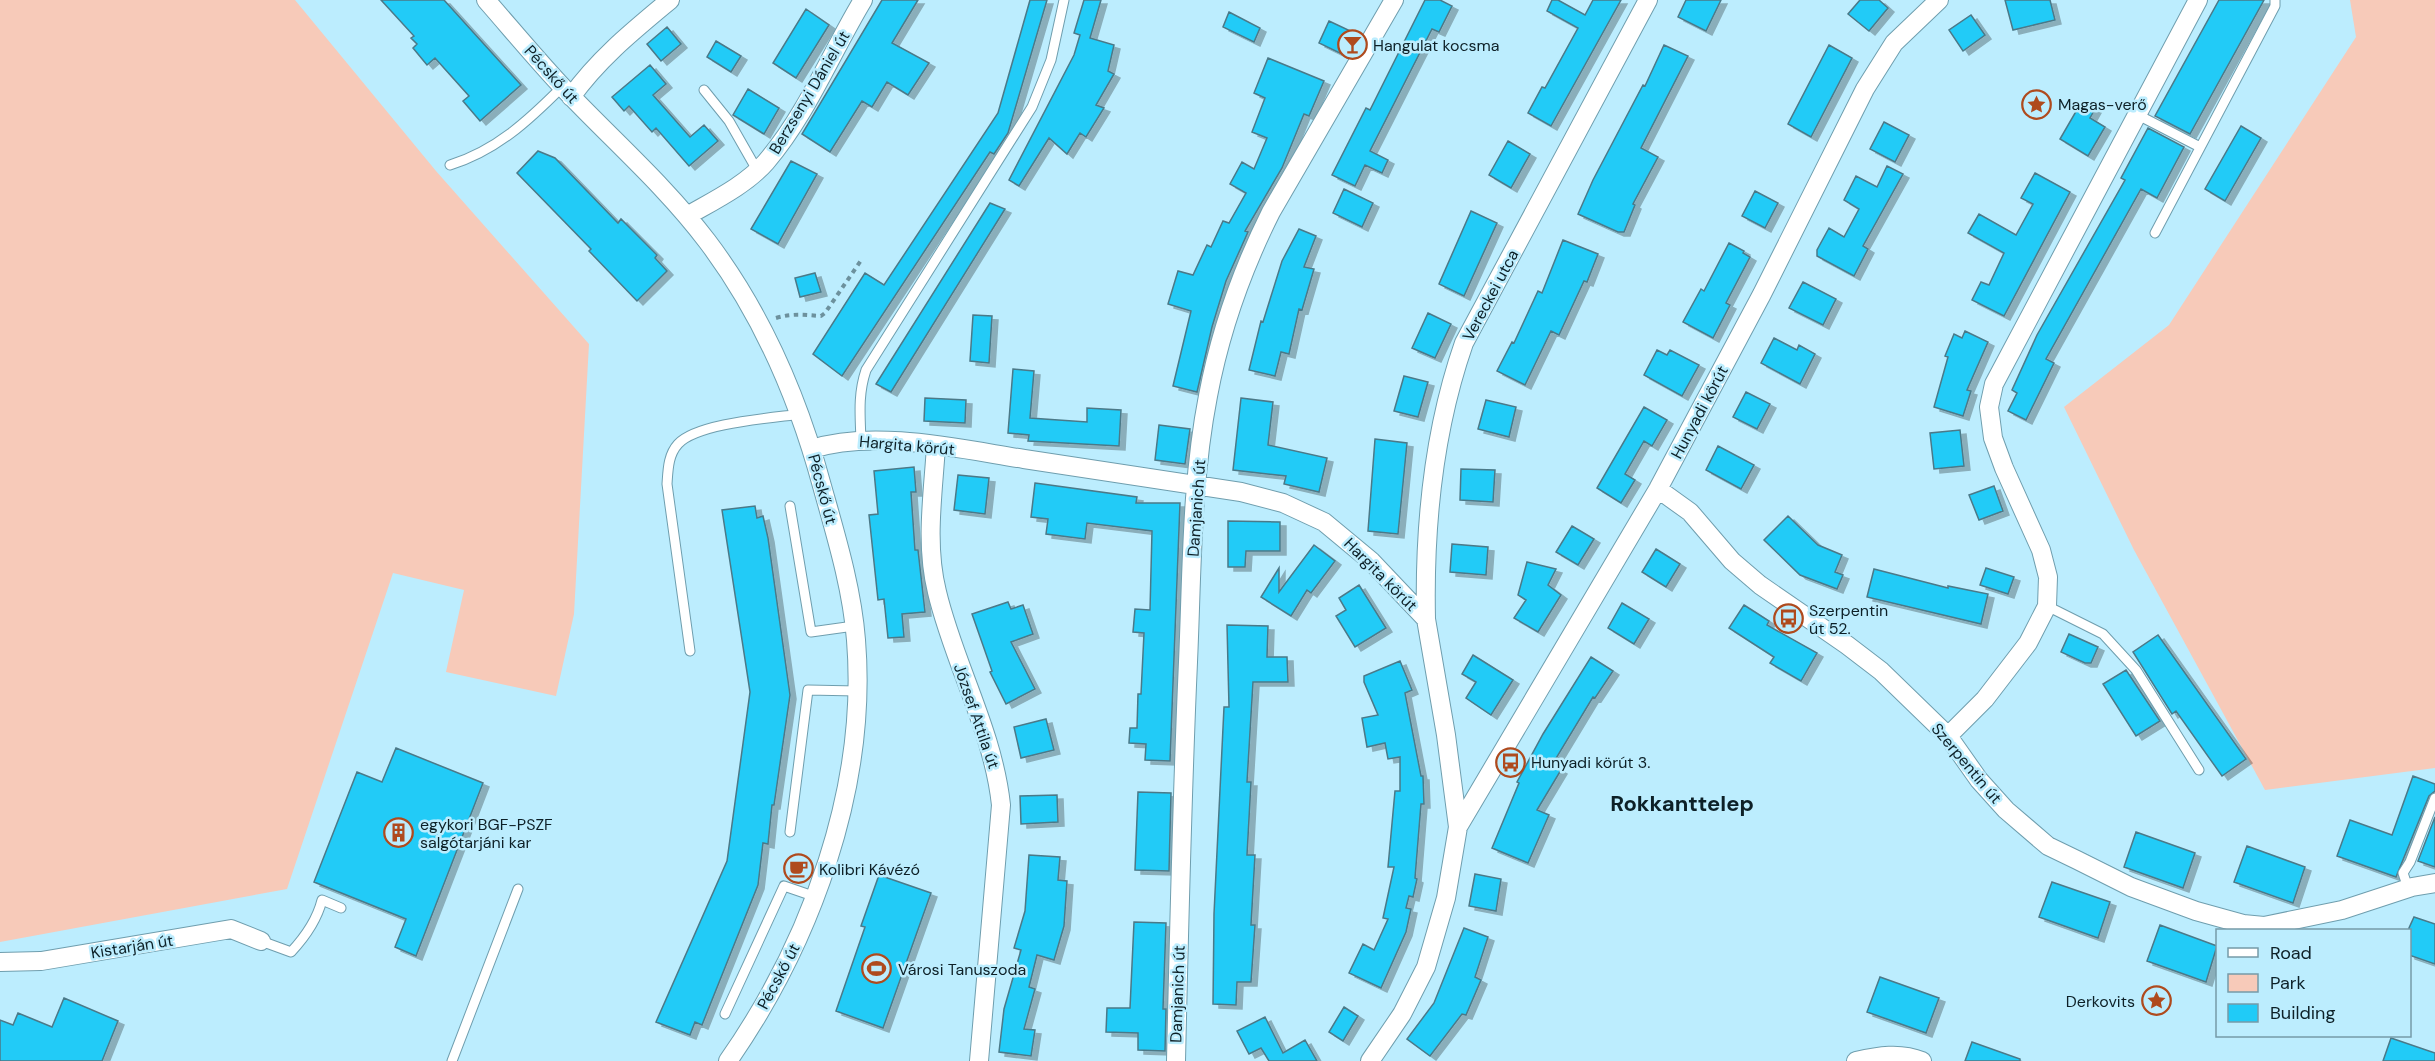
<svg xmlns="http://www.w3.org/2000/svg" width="2435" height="1061" font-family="'DM Sans',sans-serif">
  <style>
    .green { fill: #f7cab9 }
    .building { fill: #20cbf7; stroke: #4b7988; stroke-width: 1.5; filter: url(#shadow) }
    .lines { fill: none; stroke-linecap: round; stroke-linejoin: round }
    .lane-casing { stroke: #6f9eae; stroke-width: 11 }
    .street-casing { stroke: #6f9eae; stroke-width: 20 }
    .path { stroke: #6d919d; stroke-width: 4; stroke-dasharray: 4.5 4.5; stroke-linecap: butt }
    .lane { stroke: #fff; stroke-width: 9 }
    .street { stroke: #fff; stroke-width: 18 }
    .labels { text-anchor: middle; stroke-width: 5; stroke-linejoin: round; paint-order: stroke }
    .poi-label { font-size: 16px; fill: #0d2027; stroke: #bcedfe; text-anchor: start }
    .street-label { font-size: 16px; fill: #0d2027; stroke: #bcedfe }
    .district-label { font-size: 22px; font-weight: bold; fill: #0d2027; stroke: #bcedfe }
  </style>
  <defs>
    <filter id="shadow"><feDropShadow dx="6" dy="4" stdDeviation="0" flood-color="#0004"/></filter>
  </defs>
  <rect width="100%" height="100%" fill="#bcedfe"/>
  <path class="green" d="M 0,0 L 295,0 L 436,171 L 589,344 L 574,614 L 556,696 L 446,672 L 464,590 L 393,573 L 287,889 L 0,942 Z
    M 2350,0 L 2435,0 L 2435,768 L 2265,790 L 2134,550 L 2064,407 L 2169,325 L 2356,37 Z"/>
  <path class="building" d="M 381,0 L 444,0 L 521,85 L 480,121 L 463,101 L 469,96 L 435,58 L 427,65 L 413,48 L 417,44 L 411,38 L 414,36 Z
    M 882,0 L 918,0 L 892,43 L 929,63 L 908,95 L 887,82 L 872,107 L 862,101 L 830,152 L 802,134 Z
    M 1030,0 L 1047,0 L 1008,133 L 994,154 L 990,152 L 842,376 L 813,354 L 865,273 L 884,285 L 998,113 Z
    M 1084,0 L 1101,0 L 1090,38 L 1114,45 L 1108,71 L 1114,74 L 1096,105 L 1104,108 L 1086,137 L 1080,133 L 1067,154 L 1049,138 L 1019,186 L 1009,180 L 1074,55 L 1080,35 L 1074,33 Z
    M 1425,0 L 1440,0 L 1452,6 L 1439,32 L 1432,29 L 1370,151 L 1388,160 L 1382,173 L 1365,165 L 1355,186 L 1332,175 L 1366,108 L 1370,110 Z
    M 1552,0 L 1558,0 L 1585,15 L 1593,0 L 1621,0 L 1551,126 L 1528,113 L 1542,87 L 1545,88 L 1578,28 L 1547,11 Z
    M 1686,0 L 1721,0 L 1706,31 L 1678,17 Z
    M 1860,0 L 1879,0 L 1888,8 L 1869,31 L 1848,14 Z
    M 2005,0 L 2050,0 L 2055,20 L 2013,30 Z
    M 2219,0 L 2264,0 L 2190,134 L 2155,116 Z
    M 806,9 L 829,25 L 796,78 L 773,63 Z
    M 1229,12 L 1260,28 L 1254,42 L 1223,27 Z
    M 1971,15 L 1985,35 L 1963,51 L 1949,30 Z
    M 1329,21 L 1359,35 L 1348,57 L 1319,43 Z
    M 667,27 L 681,44 L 661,61 L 647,44 Z
    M 716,41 L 741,56 L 731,72 L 707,57 Z
    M 1664,45 L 1688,56 L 1641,148 L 1658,157 L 1633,204 L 1635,205 L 1624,232 L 1618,232 L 1578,214 L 1593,180 L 1643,85 L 1645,86 Z
    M 1829,45 L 1852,58 L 1811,137 L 1788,124 Z
    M 1268,58 L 1324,81 L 1309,116 L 1304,114 L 1282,168 L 1245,231 L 1248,232 L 1226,281 L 1212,327 L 1197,392 L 1173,386 L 1191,311 L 1168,304 L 1178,271 L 1193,275 L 1207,245 L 1211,247 L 1223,221 L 1229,223 L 1246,193 L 1230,184 L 1242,162 L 1254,169 L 1267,138 L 1252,132 L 1265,98 L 1254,93 Z
    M 650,65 L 666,84 L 653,95 L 690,137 L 704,125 L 718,141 L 689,166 L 656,128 L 652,132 L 629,106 L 624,111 L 612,97 Z
    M 748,89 L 779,108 L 764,134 L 733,115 Z
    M 2082,101 L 2095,109 L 2090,118 L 2105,127 L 2088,156 L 2060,139 Z
    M 1884,122 L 1909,135 L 1895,162 L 1870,149 Z
    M 2241,126 L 2261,138 L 2225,201 L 2205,189 Z
    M 2148,128 L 2184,147 L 2157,198 L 2141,189 L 2046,359 L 2054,363 L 2026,420 L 2008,411 L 2017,393 L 2012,390 L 2037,335 L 2125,180 L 2121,178 Z
    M 1508,141 L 1530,154 L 1511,188 L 1489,175 Z
    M 538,151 L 555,158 L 618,223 L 621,219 L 657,255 L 655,258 L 667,271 L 637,301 L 589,251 L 591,249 L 517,173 Z
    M 791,161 L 817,174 L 778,244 L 751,229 Z
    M 1887,166 L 1903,174 L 1863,246 L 1868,249 L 1854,276 L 1817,256 L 1817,250 L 1829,228 L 1844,237 L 1859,209 L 1844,200 L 1856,176 L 1877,187 Z
    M 2035,173 L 2070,192 L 2004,316 L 1972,300 L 1981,282 L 1989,285 L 2004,253 L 1968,233 L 1979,214 L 2016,235 L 2033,204 L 2021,198 Z
    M 1344,189 L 1373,203 L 1362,227 L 1333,213 Z
    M 1755,191 L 1778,203 L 1765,228 L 1742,216 Z
    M 990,203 L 1005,209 L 891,392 L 876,384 Z
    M 1471,211 L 1497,223 L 1464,296 L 1439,284 Z
    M 1299,229 L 1316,236 L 1304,267 L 1314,269 L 1302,310 L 1299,309 L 1289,354 L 1281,352 L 1275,376 L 1249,370 L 1261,321 L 1263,322 L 1282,261 Z
    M 1563,240 L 1598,254 L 1587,282 L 1584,281 L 1559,335 L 1551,331 L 1525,385 L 1497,371 L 1512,342 L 1514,343 L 1538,291 L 1542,293 Z
    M 1729,243 L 1744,251 L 1743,253 L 1750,257 L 1726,303 L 1730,305 L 1713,338 L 1683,322 L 1701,289 L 1704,291 Z
    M 815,273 L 821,292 L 800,297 L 795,278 Z
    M 1803,282 L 1836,299 L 1823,325 L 1789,308 Z
    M 1428,313 L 1451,324 L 1435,358 L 1412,348 Z
    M 973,315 L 992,316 L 989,363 L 970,361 Z
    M 1965,331 L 1988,342 L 1967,390 L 1971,391 L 1963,416 L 1934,407 L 1948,357 L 1945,356 L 1954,334 L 1962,338 Z
    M 1774,338 L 1797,350 L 1799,345 L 1815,354 L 1800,384 L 1761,363 Z
    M 1657,350 L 1667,355 L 1670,350 L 1699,365 L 1682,396 L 1644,375 Z
    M 1013,369 L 1034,371 L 1030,418 L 1087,422 L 1087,408 L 1121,410 L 1119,446 L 1028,441 L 1029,435 L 1008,433 Z
    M 1404,376 L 1428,382 L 1418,417 L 1394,411 Z
    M 1746,392 L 1770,404 L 1757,429 L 1733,417 Z
    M 925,398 L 966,400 L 965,423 L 924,421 Z
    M 1241,398 L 1273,402 L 1268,445 L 1327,458 L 1319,492 L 1284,484 L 1286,476 L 1233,470 Z
    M 1486,400 L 1516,407 L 1509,437 L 1478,429 Z
    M 1644,407 L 1667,420 L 1652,446 L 1644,441 L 1625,474 L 1635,480 L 1621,503 L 1597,488 Z
    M 1159,425 L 1190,429 L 1185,464 L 1155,460 Z
    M 1960,430 L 1964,466 L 1934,469 L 1930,433 Z
    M 1375,439 L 1407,443 L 1398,534 L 1368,531 Z
    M 1718,446 L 1754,465 L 1741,489 L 1706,470 Z
    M 914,467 L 916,492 L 911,492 L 915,550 L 918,550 L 925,612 L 902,614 L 904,637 L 888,638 L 884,599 L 878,600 L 869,515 L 878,514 L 874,471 Z
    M 1461,469 L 1495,470 L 1493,502 L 1460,500 Z
    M 958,475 L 989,478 L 985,514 L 954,510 Z
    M 1035,483 L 1137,497 L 1136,503 L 1180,503 L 1170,761 L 1145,760 L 1146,744 L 1129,743 L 1130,728 L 1137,728 L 1138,694 L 1141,694 L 1144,633 L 1133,632 L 1135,609 L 1150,610 L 1152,531 L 1087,523 L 1085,539 L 1046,534 L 1048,519 L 1031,517 Z
    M 1994,486 L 2003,511 L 1979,520 L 1969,495 Z
    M 755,506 L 757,518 L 763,516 L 768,538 L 790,695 L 774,805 L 772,805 L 768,844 L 763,843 L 758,885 L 702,1025 L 695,1022 L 690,1035 L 656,1022 L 727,861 L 750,692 L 722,510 Z
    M 1788,516 L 1818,545 L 1842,555 L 1835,572 L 1843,575 L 1837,589 L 1800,575 L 1764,540 Z
    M 1228,521 L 1280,522 L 1280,551 L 1246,551 L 1245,567 L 1228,567 Z
    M 1572,526 L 1594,539 L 1578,565 L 1556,552 Z
    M 1452,544 L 1488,547 L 1486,575 L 1450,572 Z
    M 1314,545 L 1335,561 L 1311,593 L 1307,590 L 1291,616 L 1261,597 L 1279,568 L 1279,592 Z
    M 1656,549 L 1680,564 L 1666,587 L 1642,572 Z
    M 1527,562 L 1556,569 L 1548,585 L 1561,595 L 1538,632 L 1514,618 L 1526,600 L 1518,595 Z
    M 1986,568 L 2014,577 L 2008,594 L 1980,585 Z
    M 1874,569 L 1948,588 L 1948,586 L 1988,594 L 1981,624 L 1867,597 Z
    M 1359,585 L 1386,628 L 1355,647 L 1336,616 L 1346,610 L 1339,598 Z
    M 1008,602 L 1011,609 L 1023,605 L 1033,634 L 1011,642 L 1035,689 L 1006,704 L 990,672 L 992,671 L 972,614 Z
    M 1622,603 L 1649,619 L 1634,644 L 1608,628 Z
    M 1744,605 L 1769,621 L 1767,625 L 1817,653 L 1801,681 L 1770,663 L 1774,657 L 1729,628 Z
    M 1227,625 L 1268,626 L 1267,657 L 1287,657 L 1288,682 L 1253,682 L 1247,782 L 1251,782 L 1247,855 L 1255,855 L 1251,925 L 1255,925 L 1251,982 L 1237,982 L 1236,1005 L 1213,1004 L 1214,914 L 1224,707 L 1229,707 Z
    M 2069,634 L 2098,647 L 2091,663 L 2085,663 L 2061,652 Z
    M 2158,635 L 2246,759 L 2222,776 L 2176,711 L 2172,714 L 2133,652 Z
    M 1473,655 L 1513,680 L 1491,715 L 1466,698 L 1476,682 L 1462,674 Z
    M 1591,657 L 1613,671 L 1595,698 L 1593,697 L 1552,765 L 1561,770 L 1537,810 L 1549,815 L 1528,863 L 1492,848 L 1519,783 L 1517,782 L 1543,734 Z
    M 1400,661 L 1412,690 L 1405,693 L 1421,776 L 1423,776 L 1424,804 L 1421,804 L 1415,878 L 1417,879 L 1413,897 L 1409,896 L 1406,908 L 1411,909 L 1406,932 L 1381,988 L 1349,973 L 1363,944 L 1374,950 L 1388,919 L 1383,918 L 1394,867 L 1388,867 L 1395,791 L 1400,791 L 1400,757 L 1388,759 L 1385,743 L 1367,747 L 1362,718 L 1378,715 L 1364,682 L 1364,676 Z
    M 2126,670 L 2160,721 L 2136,736 L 2103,684 Z
    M 1046,719 L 1054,750 L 1021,758 L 1014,727 Z
    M 396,748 L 483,783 L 416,956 L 395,947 L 406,919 L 314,882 L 357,772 L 382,782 Z
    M 2413,776 L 2435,784 L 2435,791 L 2429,796 L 2396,877 L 2337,856 L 2350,820 L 2392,835 Z
    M 1138,792 L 1171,793 L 1169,871 L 1135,870 Z
    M 1057,795 L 1058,822 L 1021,824 L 1020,796 Z
    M 2435,817 L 2435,867 L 2418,861 Z
    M 2136,832 L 2195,853 L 2183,888 L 2124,867 Z
    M 2247,846 L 2305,867 L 2293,903 L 2234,882 Z
    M 1029,855 L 1060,857 L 1058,880 L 1067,881 L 1064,926 L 1054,960 L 1037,955 L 1029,987 L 1035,989 L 1024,1029 L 1035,1030 L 1031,1056 L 999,1052 L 1004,1009 L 1021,950 L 1014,948 L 1025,911 Z
    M 1475,874 L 1501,879 L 1496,911 L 1469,906 Z
    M 879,875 L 931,893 L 883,1028 L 836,1011 L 865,927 L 861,926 Z
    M 2052,882 L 2110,902 L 2098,938 L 2039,917 Z
    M 2414,917 L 2435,924 L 2435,964 L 2409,955 L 2409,928 Z
    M 1134,922 L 1166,923 L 1163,1009 L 1166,1009 L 1165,1051 L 1138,1050 L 1138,1033 L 1106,1032 L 1107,1008 L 1130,1008 Z
    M 2160,925 L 2217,946 L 2206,982 L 2147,961 Z
    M 1464,928 L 1488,937 L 1475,977 L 1481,980 L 1466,1015 L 1462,1014 L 1430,1056 L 1407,1039 L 1434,1003 Z
    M 1880,977 L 1939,998 L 1926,1033 L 1867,1012 Z
    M 64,998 L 118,1021 L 102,1061 L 0,1061 L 0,1020 L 13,1025 L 18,1013 L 52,1027 Z
    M 1344,1007 L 1358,1016 L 1343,1041 L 1329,1032 Z
    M 1265,1017 L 1283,1053 L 1305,1040 L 1317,1061 L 1269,1061 L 1261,1048 L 1249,1054 L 1237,1031 Z
    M 2391,1038 L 2435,1053 L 2435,1061 L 2383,1061 Z
    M 1972,1042 L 2020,1059 L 2020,1061 L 1965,1061 Z"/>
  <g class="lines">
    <defs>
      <path id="lane" d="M 704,90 L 729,121 L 757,170
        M 2136,114 L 2200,147
        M 450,165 C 496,151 529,120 562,87
        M 2155,233 L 2275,6 L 2275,0
        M 861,440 C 860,414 858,394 866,370 L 1032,107 L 1051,60 L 1064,0
        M 790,506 L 811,632 L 854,626
        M 2047,606 L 2103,634 L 2136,670 L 2199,770
        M 690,651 L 667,484 C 668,470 668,455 678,444 C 697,423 772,418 801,414
        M 790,832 L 808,690 L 857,691
        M 2408,888 L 2403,873 L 2410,862 L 2435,798
        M 261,941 L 291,952 C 305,937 317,920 322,900 L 341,908
        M 725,1014 L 784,886 L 816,897
        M 452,1061 L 518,889"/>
      <path id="street" d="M 486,0 C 514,32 541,65 570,95 C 616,143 667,188 707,241 C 763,315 798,397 822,486 C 836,536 852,588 856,640 C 868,787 811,942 728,1061
        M 571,97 C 599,58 634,30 670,0
        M 687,216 C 713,201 746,185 766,162 C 807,114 831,53 863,0
        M 936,446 C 933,495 925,544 937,592 C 954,664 993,730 1001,805 L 979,1061
        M 812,449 C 874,429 960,449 1024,459 C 1096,470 1169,481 1241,492 L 1283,503 L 1324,522 L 1371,561 L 1426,619 L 1446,735 L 1458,827 L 1446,898 L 1426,967 L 1402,1014 L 1370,1061
        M 1658,489 L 1690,512 L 1732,561 L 1760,585 L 1847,645 L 1881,671 L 1948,736 L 1979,780 L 2006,810 L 2048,846 L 2077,860 L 2131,887 L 2196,911 L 2243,924 L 2264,926 L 2342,910 L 2412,887 L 2435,883
        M 1426,619 C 1424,526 1433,432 1464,343 L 1648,0
        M 1948,736 L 1985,699 L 2028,643 L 2047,606 L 2048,577 L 2041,550 L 2004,468 L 1993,438 L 1989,407 L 1994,384 L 2198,0
        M 1458,827 L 1658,489 L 1762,294 L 1865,89 L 1894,43 L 1939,0
        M 0,962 L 41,961 L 231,929 L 261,941
        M 1176,1061 C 1179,928 1182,795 1188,662 C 1192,573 1191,483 1208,396 C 1220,332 1242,270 1271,212 L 1394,0
        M 1856,1061 C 1878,1056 1900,1052 1922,1061"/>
    </defs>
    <use href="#lane" class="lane-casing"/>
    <use href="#street" class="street-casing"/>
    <path class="path" d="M 776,318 C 793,313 804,315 821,316 L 825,313 L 862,259"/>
    <use href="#lane" class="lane"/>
    <use href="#street" class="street"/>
  </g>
  <defs>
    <symbol id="bar-ring" viewBox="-11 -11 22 22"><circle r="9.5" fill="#bcedfe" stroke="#af4a1d" stroke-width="1.5"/><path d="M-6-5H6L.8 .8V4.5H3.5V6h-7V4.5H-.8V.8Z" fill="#af4a1d"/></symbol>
    <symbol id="sight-ring" viewBox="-11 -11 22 22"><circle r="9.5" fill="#bcedfe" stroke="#af4a1d" stroke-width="1.5"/><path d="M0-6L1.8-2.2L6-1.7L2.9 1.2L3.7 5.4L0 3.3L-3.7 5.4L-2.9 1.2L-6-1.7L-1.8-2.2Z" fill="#af4a1d"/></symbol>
    <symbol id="bus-ring" viewBox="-11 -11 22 22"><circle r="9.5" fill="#bcedfe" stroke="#af4a1d" stroke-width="1.5"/><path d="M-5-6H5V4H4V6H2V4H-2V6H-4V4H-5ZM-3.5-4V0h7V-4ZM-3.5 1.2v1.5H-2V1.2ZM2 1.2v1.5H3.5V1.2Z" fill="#af4a1d"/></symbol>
    <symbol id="building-ring" viewBox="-11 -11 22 22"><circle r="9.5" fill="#bcedfe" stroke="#af4a1d" stroke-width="1.5"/><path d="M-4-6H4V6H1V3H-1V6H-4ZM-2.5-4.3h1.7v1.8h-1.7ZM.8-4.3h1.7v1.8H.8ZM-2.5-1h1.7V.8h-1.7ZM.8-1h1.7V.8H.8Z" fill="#af4a1d"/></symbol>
    <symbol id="cafe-ring" viewBox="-11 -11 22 22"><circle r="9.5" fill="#bcedfe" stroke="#af4a1d" stroke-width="1.5"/><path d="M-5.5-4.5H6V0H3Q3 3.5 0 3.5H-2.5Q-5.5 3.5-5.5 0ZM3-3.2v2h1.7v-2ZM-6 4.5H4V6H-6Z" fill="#af4a1d"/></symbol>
    <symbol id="stadium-ring" viewBox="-11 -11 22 22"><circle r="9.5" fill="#bcedfe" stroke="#af4a1d" stroke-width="1.5"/><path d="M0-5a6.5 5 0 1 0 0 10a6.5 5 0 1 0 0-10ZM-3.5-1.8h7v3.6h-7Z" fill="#af4a1d"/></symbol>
  </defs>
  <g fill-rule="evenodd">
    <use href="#bar-ring" x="1336" y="28" width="33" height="33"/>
    <use href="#sight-ring" x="2020" y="88" width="33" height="33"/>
    <use href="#bus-ring" x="1772" y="602" width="33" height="33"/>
    <use href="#bus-ring" x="1494" y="746" width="33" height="33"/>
    <use href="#building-ring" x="382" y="816" width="33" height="33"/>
    <use href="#cafe-ring" x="782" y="852" width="33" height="33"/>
    <use href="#stadium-ring" x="860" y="952" width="33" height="33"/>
    <use href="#sight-ring" x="2140" y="984" width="33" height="33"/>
  </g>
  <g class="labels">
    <g class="poi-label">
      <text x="1373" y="51">Hangulat kocsma</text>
      <text x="2058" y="110">Magas-verő</text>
      <text x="1809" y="616">Szerpentin<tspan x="1809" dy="18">út 52.</tspan></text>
      <text x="1531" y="768">Hunyadi körút 3.</text>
      <text x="420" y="830">egykori BGF-PSZF<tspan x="420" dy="18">salgótarjáni kar</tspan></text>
      <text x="819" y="875">Kolibri Kávézó</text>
      <text x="898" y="975">Városi Tanuszoda</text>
      <text x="2135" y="1007" text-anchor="end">Derkovits</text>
    </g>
    <g class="street-label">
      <text transform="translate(552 74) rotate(48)" y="6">Pécskő út</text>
      <text transform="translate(809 92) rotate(-59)" y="6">Berzsenyi Dániel út</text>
      <text transform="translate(1490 295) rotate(-62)" y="6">Vereckei utca</text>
      <text transform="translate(1699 412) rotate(-62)" y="6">Hunyadi körút</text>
      <text transform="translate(907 445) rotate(5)" y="6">Hargita körút</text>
      <text transform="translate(823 489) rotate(75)" y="6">Pécskő út</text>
      <text transform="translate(1196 508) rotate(-86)" y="6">Damjanich út</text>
      <text transform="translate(1381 574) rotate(45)" y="6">Hargita körút</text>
      <text transform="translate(977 716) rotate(71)" y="6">József Attila út</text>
      <text transform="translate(1967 763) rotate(50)" y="6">Szerpentin út</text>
      <text transform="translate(132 946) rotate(-9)" y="6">Kistarján út</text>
      <text transform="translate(778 976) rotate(-62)" y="6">Pécskő út</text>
      <text transform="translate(1177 994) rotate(-88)" y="6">Damjanich út</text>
    </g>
    <g class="district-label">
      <text x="1682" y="811">Rokkanttelep</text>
    </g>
  </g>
  <rect x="2216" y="929" width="195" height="108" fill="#bcedfe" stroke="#769ba8" stroke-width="1.5"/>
  <rect x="2228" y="948" width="30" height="9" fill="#ffffff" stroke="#769ba8" stroke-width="1.5"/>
  <text x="2270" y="959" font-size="18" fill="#0d2027">Road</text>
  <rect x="2228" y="974" width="30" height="18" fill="#f7cab9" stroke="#769ba8" stroke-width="1.5"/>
  <text x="2270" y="989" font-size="18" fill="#0d2027">Park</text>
  <rect x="2228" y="1004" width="30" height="18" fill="#20cbf7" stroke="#769ba8" stroke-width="1.5"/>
  <text x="2270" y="1019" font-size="18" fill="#0d2027">Building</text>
</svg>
